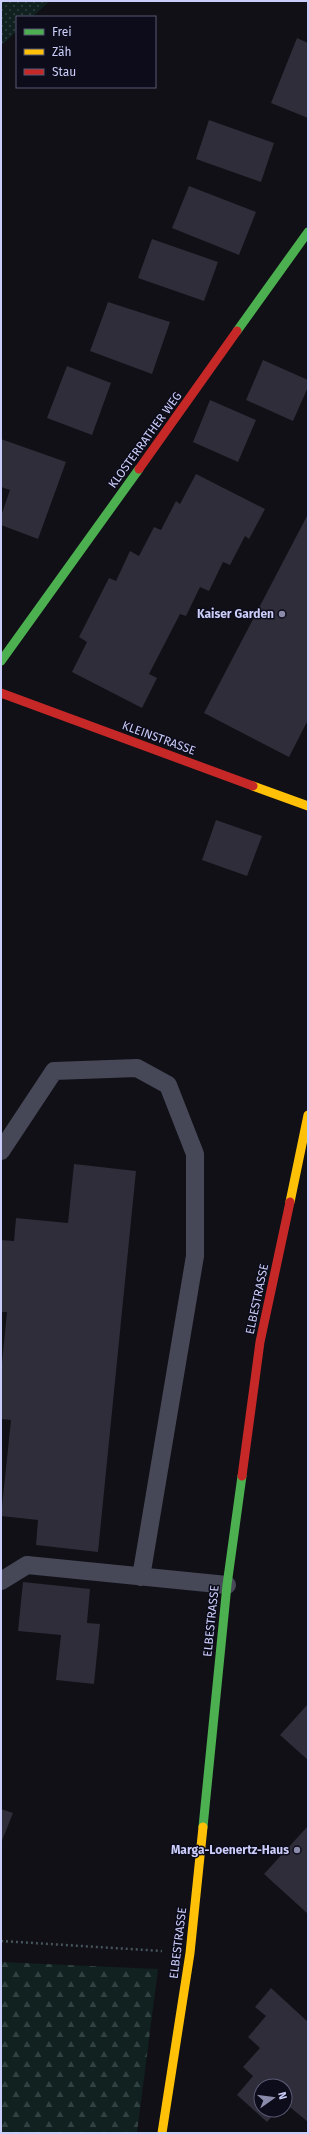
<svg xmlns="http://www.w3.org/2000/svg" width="309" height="2134" font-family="'Fira Sans',sans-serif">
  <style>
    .grass { fill: url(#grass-dots) }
    .forest { fill: url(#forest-firs) }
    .building { fill: #2e2d39 }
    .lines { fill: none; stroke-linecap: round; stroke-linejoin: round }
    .path { stroke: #46545c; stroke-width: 2.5; stroke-dasharray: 2 3; stroke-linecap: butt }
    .lane { stroke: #464757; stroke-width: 18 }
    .fast { stroke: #4caf50; stroke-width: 9 }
    .slow { stroke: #ffc107; stroke-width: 9 }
    .jam { stroke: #c62828; stroke-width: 9 }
    .poi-dot { fill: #8a8baa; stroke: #0d0c1a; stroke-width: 1.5 }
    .labels { text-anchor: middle; stroke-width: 3; stroke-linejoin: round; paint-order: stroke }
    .street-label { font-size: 12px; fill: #cbcdfa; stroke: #0d0c1a }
    .poi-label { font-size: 12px; font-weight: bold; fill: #cbcdfa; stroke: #0d0c1a; text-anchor: end }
  </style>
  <defs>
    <pattern id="grass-dots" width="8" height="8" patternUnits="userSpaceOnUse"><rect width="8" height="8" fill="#10211f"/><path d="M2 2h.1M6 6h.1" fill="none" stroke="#314040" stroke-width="1.8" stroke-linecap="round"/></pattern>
    <pattern id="forest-firs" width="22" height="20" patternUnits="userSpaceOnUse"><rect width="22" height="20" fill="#10211f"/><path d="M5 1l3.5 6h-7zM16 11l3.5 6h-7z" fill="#314040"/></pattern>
  </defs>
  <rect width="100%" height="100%" fill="#101016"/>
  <path class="grass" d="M 1,1 L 50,1 L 32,17 L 17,17 L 17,31 L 1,46 Z"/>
  <path class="forest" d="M 1,1962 L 158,1969 L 137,2133 L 1,2133 Z"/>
  <path class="building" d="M 297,38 L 308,43 L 308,118 L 271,103 Z
    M 209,120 L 274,143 L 261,182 L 196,159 Z
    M 189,186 L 256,212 L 239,255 L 172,228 Z
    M 152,239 L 218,262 L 204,301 L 138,278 Z
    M 108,302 L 170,322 L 152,374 L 90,351 Z
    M 263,360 L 308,380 L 308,387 L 293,421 L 246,400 Z
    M 67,366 L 111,383 L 92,435 L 47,418 Z
    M 210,400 L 256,420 L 238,462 L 193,442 Z
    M 1,439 L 66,462 L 38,539 L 1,525 L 1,516 L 10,490 L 1,487 Z
    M 196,474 L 265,509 L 249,539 L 245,536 L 230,565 L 223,562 L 209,591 L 200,587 L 186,616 L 180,614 L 149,674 L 157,678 L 142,708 L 72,672 L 87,642 L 79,637 L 109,578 L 116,581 L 130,551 L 139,556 L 154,527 L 161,530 L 176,501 L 180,504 Z
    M 307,516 L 308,720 L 289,757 L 204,713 Z
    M 216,820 L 262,836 L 247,876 L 202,860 Z
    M 74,1164 L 136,1171 L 98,1552 L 36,1545 L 38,1520 L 1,1516 L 11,1420 L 1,1419 L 1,1373 L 7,1312 L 1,1312 L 1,1240 L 14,1241 L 16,1218 L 68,1223 Z
    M 23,1582 L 90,1589 L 87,1623 L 100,1624 L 94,1684 L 56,1680 L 61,1635 L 18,1631 Z
    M 308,1704 L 308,1760 L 280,1735 Z
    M 1,1809 L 13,1813 L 1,1843 Z
    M 308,1826 L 308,1914 L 264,1874 Z
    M 271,1988 L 308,2022 L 308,2122 L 285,2103 L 285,2086 L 261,2086 L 261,2110 L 278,2110 L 267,2122 L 237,2095 L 253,2076 L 243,2067 L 260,2048 L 248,2037 L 266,2016 L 255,2007 Z"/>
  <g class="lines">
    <path class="path" d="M 1,1941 L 162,1951"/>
    <path class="lane" d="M 1,1151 L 54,1071 L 137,1068 L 168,1085 L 195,1154 L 195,1256 L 141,1577
      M 1,1581 L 27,1565 L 227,1585"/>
    <path class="fast" d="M 237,331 L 308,232
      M 1,661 L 139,469
      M 203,1827 L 227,1585 L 242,1476"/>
    <path class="slow" d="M 253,786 L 308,806
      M 290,1202 L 308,1115
      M 162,2133 L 190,1953 L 203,1827"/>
    <path class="jam" d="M 139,469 L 237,331
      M 1,693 L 253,786
      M 242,1476 L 260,1342 L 290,1202"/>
  </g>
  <g class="poi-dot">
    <circle cx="282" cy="614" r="4"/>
    <circle cx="297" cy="1850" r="4"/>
  </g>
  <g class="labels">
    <g class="street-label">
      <text transform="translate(145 440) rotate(-54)" y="4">KLOSTERRATHER WEG</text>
      <text transform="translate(159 738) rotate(20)" y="4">KLEINSTRASSE</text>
      <text transform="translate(257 1299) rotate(-78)" y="4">ELBESTRASSE</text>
      <text transform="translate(211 1621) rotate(-84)" y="4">ELBESTRASSE</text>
      <text transform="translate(178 1943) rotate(-83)" y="4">ELBESTRASSE</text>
    </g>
    <g class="poi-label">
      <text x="274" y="618">Kaiser Garden</text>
      <text x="289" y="1854">Marga-Loenertz-Haus</text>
    </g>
  </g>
  <rect width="309" height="2134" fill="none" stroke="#cbcdfa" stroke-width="4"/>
  <rect x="16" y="16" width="140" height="72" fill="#0d0c1a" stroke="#595974"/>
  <rect x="24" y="29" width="20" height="6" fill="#4caf50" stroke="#595974"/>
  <text x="52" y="36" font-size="12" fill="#cbcdfa">Frei</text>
  <rect x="24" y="49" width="20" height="6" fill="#ffc107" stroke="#595974"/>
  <text x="52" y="56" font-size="12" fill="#cbcdfa">Zäh</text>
  <rect x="24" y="69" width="20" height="6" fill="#c62828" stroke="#595974"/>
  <text x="52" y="76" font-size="12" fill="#cbcdfa">Stau</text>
  <g transform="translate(273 2098) rotate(76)"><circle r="19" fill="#0d0c1a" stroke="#595974"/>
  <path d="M0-3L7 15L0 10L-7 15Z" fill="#8a8baa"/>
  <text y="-6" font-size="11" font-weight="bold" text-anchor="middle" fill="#cbcdfa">N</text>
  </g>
</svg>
